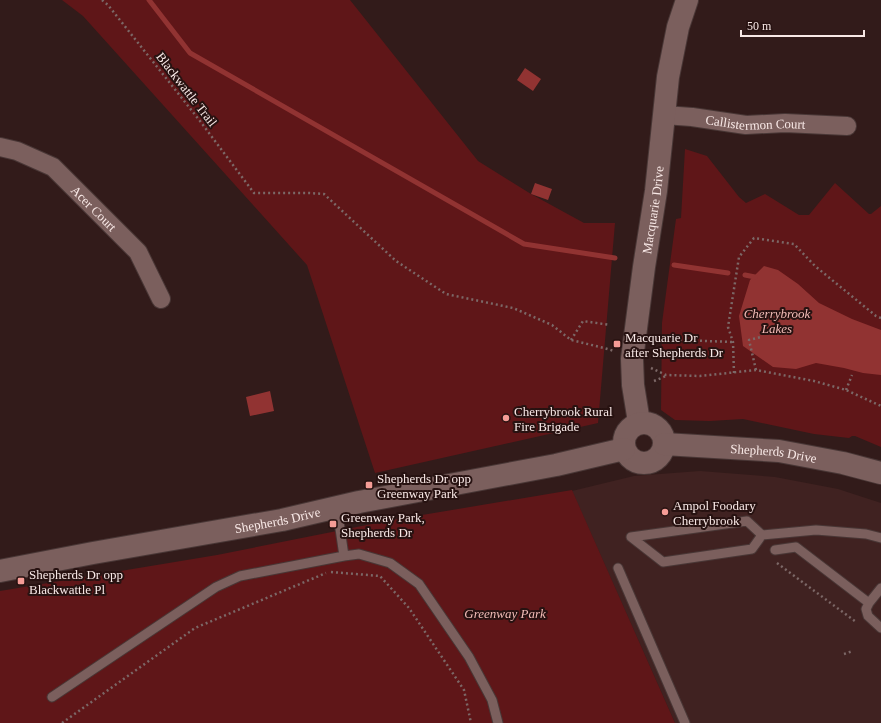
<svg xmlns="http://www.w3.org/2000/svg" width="881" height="723" font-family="'Times New Roman',serif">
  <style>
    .built { fill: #402221 }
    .green { fill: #5f1618 }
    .water { fill: #913332 }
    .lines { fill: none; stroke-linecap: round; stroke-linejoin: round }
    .stream { stroke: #913332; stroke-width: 5 }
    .service-casing { stroke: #493736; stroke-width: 11 }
    .minor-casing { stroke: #493736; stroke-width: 20 }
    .secondary-casing { stroke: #493736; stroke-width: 24 }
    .path { stroke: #7c6867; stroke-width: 2.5; stroke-dasharray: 2 3; stroke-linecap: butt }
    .service { stroke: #7b5f5d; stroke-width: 9 }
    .minor { stroke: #7b5f5d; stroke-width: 18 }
    .secondary { stroke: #7b5f5d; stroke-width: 22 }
    .poi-dot { fill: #f59c96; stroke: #271211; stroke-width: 1.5 }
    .labels { text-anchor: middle; stroke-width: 4; stroke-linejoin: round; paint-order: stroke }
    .street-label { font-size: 13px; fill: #f8e8e6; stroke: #271211 }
    .park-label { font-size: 13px; font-style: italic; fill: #f1bbb6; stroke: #271211 }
    .poi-label { font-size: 13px; fill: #f8e8e6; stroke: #271211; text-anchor: start }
  </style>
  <rect width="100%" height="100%" fill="#321b1a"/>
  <path class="built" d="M 700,471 L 775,477 L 838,489 L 881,503 L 881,723 L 675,723 L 572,491 L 634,476 Z"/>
  <path class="green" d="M 62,0 L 350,0 L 478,161 L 531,194 L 584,223 L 615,223 L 598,423 L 375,473 L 307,265 L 83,16 Z
    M 685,149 L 707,156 L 739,197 L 746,203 L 765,194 L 799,215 L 809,215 L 835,183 L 869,214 L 871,214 L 881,206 L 881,447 L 855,436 L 852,436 L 849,438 L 814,434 L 743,419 L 710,421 L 675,420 L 661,410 L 662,323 L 676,219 L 681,218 Z
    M 572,490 L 675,723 L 0,723 L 0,591 L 217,555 L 392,520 Z"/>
  <path class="water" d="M 525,68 L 541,79 L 533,91 L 517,80 Z
    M 535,183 L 552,189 L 548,200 L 531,194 Z
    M 764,266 L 778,270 L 798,284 L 819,303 L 852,319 L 881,330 L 881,375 L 863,373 L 844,368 L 816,363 L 796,369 L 773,367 L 743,346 L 739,316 L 750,280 Z
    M 270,391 L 274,411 L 250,416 L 246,397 Z"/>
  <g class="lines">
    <path class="stream" d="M 149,0 L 190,53 L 524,244 L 615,258
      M 674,265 L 728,273
      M 745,275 L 755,277"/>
    <defs>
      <path id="service" d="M 337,508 L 344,556
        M 631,537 L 747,521 L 762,535 L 816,530 L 866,534 L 881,538
        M 631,537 L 663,562 L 752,549 L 762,535
        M 775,550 L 796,547 L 869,603 L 866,609 L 868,616 L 881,628
        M 618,568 L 685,723
        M 869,603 L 881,588
        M 52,697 L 216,587 L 240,576 L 344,556 L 359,554 L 390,563 L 419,584 L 469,657 L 492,700 L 498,723"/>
      <g id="minor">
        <path id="s1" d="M 664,115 L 692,117 L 746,125 L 785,123 L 847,126"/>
        <path id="s2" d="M 0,147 L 17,151 L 53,167 L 138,252 L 161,299"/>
      </g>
      <g id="secondary">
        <path id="s3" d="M 639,422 L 633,385 L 632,359 L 644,267 L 656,191 L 668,77 L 678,27 L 687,0"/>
        <circle cx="644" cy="443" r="20"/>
        <path id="s4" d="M 664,444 L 779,451 L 843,463 L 881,473"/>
        <path id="s5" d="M 0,571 L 93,553 L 282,520 L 359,502 L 556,465 L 624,449"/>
      </g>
    </defs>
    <use href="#service" class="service-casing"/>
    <use href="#minor" class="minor-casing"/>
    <use href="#secondary" class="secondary-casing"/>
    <path class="path" d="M 102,0 L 108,5 L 200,121 L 254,193 L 309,193 L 324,194 L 396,261 L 446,294 L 513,308 L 552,325 L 571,340 L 604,348 L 614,351
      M 571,340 L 583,321 L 610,325
      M 680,340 L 733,342
      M 651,368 L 666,375 L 700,376 L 756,370 L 814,381 L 846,390 L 881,406
      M 756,370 L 749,340 L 761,337
      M 734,373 L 733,342 L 728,327 L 739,257 L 754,238 L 794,244 L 815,266 L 876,316 L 881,318
      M 654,381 L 666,376
      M 846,390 L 852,375
      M 777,563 L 856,622
      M 331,572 L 380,576 L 409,608 L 464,690 L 471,723
      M 844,654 L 853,651
      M 62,723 L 195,628 L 326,573"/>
    <use href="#service" class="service"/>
    <use href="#minor" class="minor"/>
    <use href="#secondary" class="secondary"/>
  </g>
  <g class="poi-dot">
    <rect x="613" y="340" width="8" height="8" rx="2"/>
    <circle cx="506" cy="418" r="4"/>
    <rect x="365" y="481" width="8" height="8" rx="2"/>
    <circle cx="665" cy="512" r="4"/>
    <rect x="329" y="520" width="8" height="8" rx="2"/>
    <rect x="17" y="577" width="8" height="8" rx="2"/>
  </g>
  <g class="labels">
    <g class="street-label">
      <text transform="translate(187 89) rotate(52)" y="5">Blackwattle Trail</text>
      <text dy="5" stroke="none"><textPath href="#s1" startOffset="92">Callistermon Court</textPath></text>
      <text dy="5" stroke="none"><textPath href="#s2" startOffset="115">Acer Court</textPath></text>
      <text dy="5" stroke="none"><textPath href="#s3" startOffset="214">Macquarie Drive</textPath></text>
      <text dy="5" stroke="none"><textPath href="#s4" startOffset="110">Shepherds Drive</textPath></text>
      <text dy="5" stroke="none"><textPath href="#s5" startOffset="282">Shepherds Drive</textPath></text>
    </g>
    <g class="park-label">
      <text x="777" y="318">Cherrybrook<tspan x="777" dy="15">Lakes</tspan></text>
      <text x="505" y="618">Greenway Park</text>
    </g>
    <g class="poi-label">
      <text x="625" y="342">Macquarie Dr<tspan x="625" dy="15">after Shepherds Dr</tspan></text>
      <text x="514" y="416">Cherrybrook Rural<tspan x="514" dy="15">Fire Brigade</tspan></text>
      <text x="377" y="483">Shepherds Dr opp<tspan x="377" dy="15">Greenway Park</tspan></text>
      <text x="673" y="510">Ampol Foodary<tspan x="673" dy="15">Cherrybrook</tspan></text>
      <text x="341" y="522">Greenway Park,<tspan x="341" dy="15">Shepherds Dr</tspan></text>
      <text x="29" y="579">Shepherds Dr opp<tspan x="29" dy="15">Blackwattle Pl</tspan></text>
    </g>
  </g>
  <path d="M741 30v6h123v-6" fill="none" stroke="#f8e8e6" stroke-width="2"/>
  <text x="747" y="30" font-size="12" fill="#f8e8e6" stroke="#271211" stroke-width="3" paint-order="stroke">50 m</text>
</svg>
